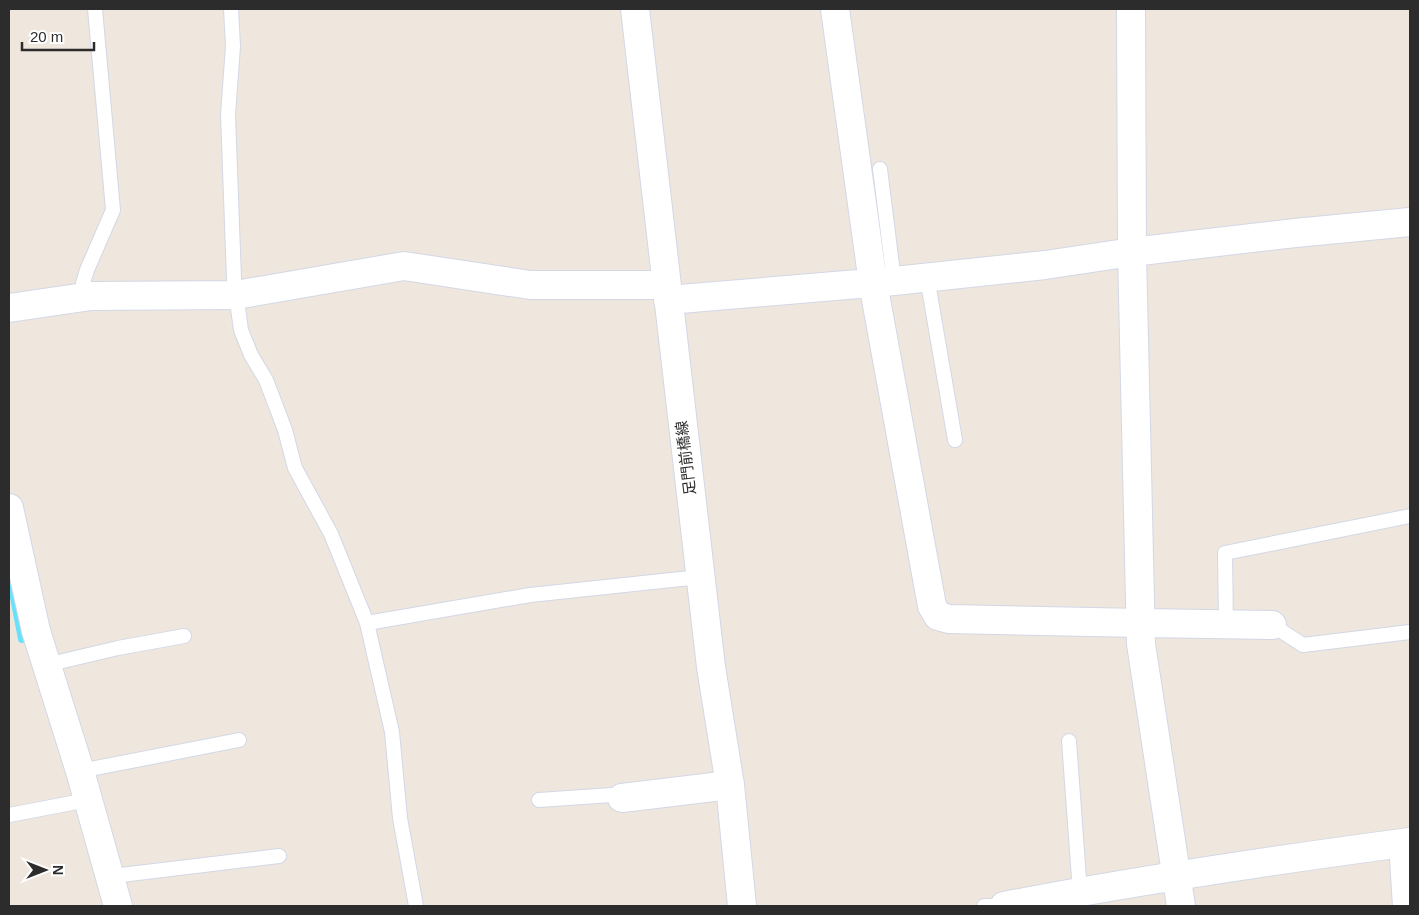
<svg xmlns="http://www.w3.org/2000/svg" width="1419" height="915" font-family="Helvetica,'Noto Sans JP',sans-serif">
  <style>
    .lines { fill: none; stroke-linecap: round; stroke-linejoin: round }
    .stream { stroke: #68e1fa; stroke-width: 8 }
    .lane-casing { stroke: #d2d8e6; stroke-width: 16 }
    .street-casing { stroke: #d2d8e6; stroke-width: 30 }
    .secondary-casing { stroke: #d2d8e6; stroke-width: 30 }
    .lane { stroke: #fff; stroke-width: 14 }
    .street { stroke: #fff; stroke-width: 28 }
    .secondary { stroke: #fff; stroke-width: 28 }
    .labels { text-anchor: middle; stroke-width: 4; stroke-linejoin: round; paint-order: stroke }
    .street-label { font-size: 15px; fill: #2c2c2c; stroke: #fff }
  </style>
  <rect width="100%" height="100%" fill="#efe6dd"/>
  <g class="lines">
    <path class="stream" d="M 9,572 L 22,639"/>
    <defs>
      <path id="lane" d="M 231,9 L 233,46 L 228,115 L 234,279 L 241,330 L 251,355 L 266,380 L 285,430 L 295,468 L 331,534 L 367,623 L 392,732 L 400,818 L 416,906
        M 880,169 L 894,281
        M 927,277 L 955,440
        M 82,297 L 83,283 L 87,270 L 113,210 L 95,9
        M 367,623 L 530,595 L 700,577
        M 1226,625 L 1225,553 L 1410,516
        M 1272,625 L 1303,645 L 1410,632
        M 46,665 L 118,648 L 184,636
        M 1069,741 L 1080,892
        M 80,771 L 239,740
        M 539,800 L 612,795 L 622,798
        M 9,815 L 72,803 L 87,798
        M 111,878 L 121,875 L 279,856
        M 984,906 L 997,906"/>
      <path id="street" d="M 835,9 L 873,283 L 932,606 L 938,616 L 949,619 L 1141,623
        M 1131,9 L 1132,252 L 1141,644 L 1181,906
        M 668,300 L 894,281 L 1045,265 L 1132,252 L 1295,233 L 1410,222
        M 9,308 L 91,296 L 236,295 L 404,266 L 530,285 L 666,285
        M 9,508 L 36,631 L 80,771 L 118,906
        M 622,798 L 730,785
        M 1403,843 L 1407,906
        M 1004,906 C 1139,880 1274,860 1410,842"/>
      <path id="secondary" d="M 635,9 L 711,667 L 730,785 L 742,906
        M 1141,623 L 1272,625"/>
    </defs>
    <use href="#lane" class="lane-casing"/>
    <use href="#street" class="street-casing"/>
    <use href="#secondary" class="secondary-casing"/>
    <use href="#lane" class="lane"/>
    <use href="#street" class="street"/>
    <use href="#secondary" class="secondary"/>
  </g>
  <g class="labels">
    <g class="street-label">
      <text transform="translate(686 458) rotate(-97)" y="5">足門前橋線</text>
    </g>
  </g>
  <rect width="1419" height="915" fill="none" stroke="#2c2c2c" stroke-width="20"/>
  <g transform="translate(45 870) rotate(90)" stroke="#ffffff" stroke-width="4" paint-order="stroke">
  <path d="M0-4L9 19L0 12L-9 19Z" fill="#2c2c2c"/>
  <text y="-8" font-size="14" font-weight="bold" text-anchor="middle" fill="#2c2c2c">N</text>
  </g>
  <path d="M22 42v8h72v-8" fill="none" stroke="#2c2c2c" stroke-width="2.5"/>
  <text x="30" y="42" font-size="15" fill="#2c2c2c" stroke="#ffffff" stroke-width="4" paint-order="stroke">20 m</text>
</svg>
